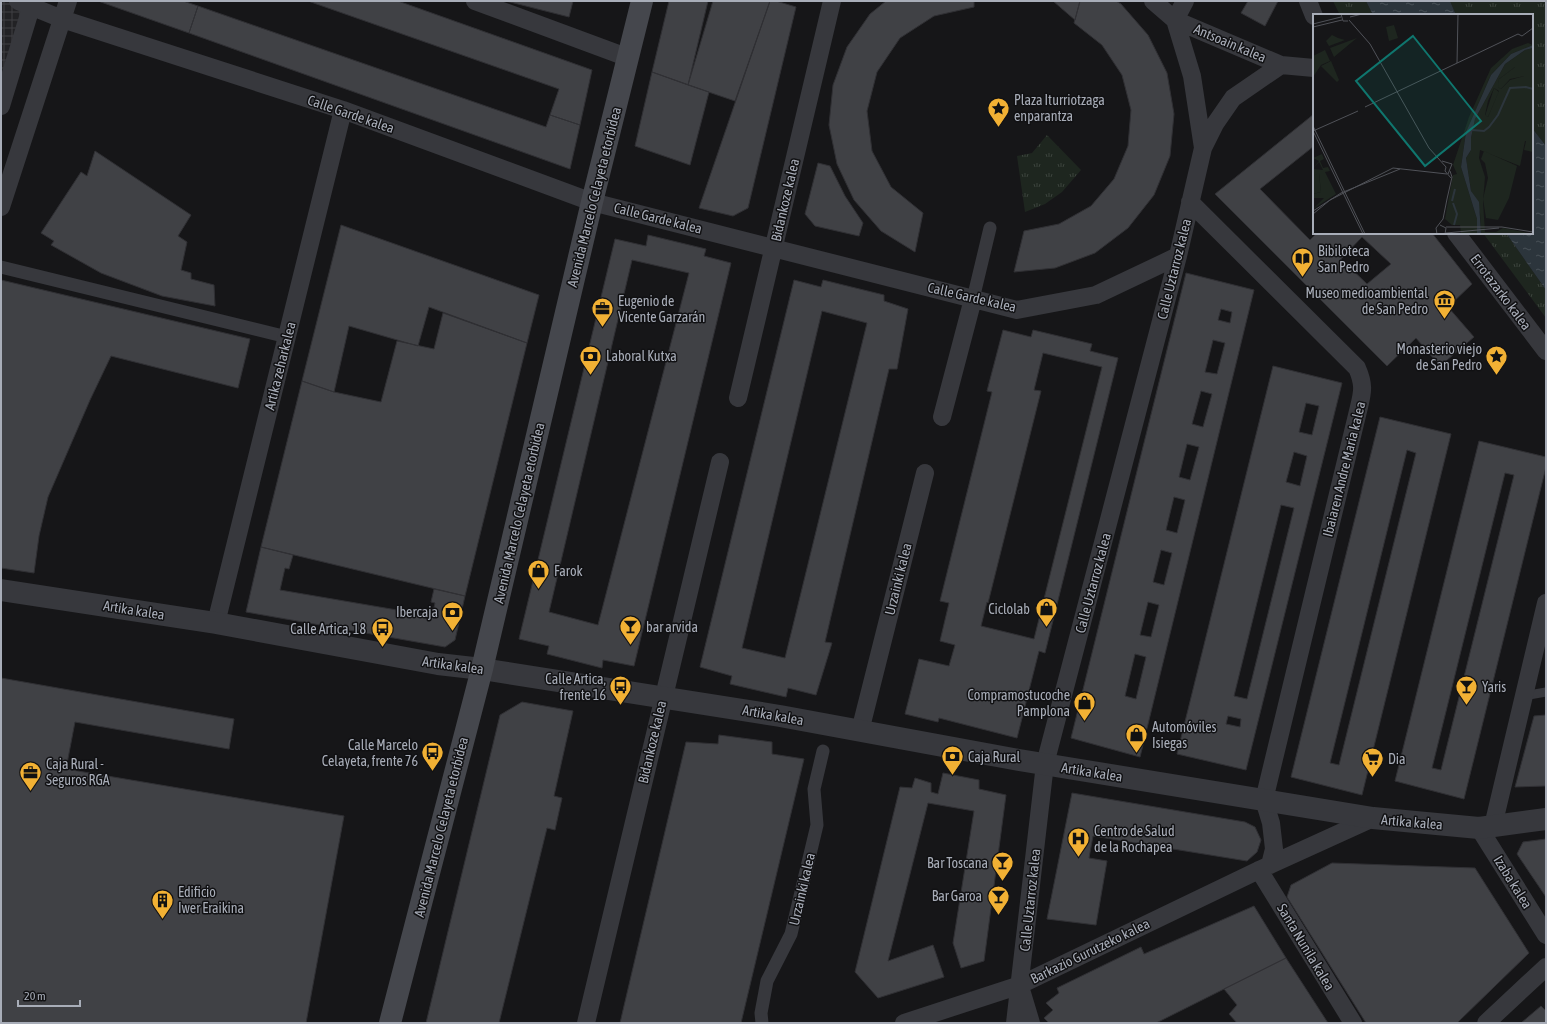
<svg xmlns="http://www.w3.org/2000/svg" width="1547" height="1024" font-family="'Asap Condensed',sans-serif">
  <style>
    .industrial { fill: url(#industrial-grid) }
    .park { fill: url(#park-tufts) }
    .water { fill: url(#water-ripples) }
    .building { fill: #404145; stroke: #303034; fill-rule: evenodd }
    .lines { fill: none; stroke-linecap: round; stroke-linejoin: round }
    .service { stroke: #37383d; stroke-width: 9 }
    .pedestrian { stroke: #37383d; stroke-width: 13 }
    .minor { stroke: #37383d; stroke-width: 18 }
    .tertiary { stroke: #37383d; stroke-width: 22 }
    .secondary { stroke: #45474d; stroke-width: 22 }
    .labels { text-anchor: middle; stroke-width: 3; stroke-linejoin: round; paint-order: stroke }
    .street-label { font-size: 14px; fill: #a8adb8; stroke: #111113 }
    .poi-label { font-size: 14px; fill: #a8adb8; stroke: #111113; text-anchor: start }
    .inset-river { fill: none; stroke: #2c353c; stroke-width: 2 }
    .inset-road { fill: none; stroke: #505258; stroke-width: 1 }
    .view { fill: #0f766e; fill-opacity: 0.15; stroke: #0f766e; stroke-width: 2 }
    .inset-edge { fill: none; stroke: #a8adb8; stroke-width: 2 }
  </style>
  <defs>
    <pattern id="industrial-grid" width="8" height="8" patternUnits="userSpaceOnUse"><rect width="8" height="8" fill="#222225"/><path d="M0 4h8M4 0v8" fill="none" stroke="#3f3f43"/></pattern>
    <pattern id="park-tufts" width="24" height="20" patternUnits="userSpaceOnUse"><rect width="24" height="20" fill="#1e261f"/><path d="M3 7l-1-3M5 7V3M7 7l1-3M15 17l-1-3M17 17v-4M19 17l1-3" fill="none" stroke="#3c433d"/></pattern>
    <pattern id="water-ripples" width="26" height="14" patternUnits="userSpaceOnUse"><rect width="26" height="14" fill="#2c353c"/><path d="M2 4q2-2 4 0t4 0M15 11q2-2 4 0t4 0" fill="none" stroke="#485056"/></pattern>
  </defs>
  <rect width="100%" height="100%" fill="#161618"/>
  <path class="industrial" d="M 1,1 L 35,1 L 1,107 Z"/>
  <path class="park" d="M 1333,1 L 1366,1 L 1373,15 L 1340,15 Z
    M 1450,1 L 1546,1 L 1546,146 L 1532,128 L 1532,15 L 1456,15 Z
    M 1047,135 L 1081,170 L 1062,192 L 1045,204 L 1025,212 L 1017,156 L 1032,153 Z
    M 1483,233 L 1506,233 L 1546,290 L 1546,318 Z"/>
  <path class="water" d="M 1366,1 L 1450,1 L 1456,15 L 1373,15 Z
    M 1532,128 L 1546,146 L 1546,290 L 1506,233 L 1532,233 Z"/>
  <path class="building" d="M 98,1 L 183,1 L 198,6 L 189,33 Z
    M 308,1 L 398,1 L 592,70 L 580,125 L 550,115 L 559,89 Z
    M 506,1 L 573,1 L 569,17 Z
    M 669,1 L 708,1 L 688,85 L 652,72 Z
    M 713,1 L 770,1 L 735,101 L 688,85 Z
    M 770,1 L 776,1 L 796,7 L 748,208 L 733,216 L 699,208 Z
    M 886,1 L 974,1 L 974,7 L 934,16 L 900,38 L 877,72 L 867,111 L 872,151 L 891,187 L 923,213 L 915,252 L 881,231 L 854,200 L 837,164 L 829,125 L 833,85 L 847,47 L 870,14 Z
    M 1053,1 L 1080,1 L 1075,20 Z
    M 1080,1 L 1116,1 L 1121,4 L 1148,35 L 1167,73 L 1174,114 L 1170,156 L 1154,195 L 1128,228 L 1095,253 L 1055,268 L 1014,272 L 1024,231 L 1059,224 L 1091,206 L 1114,179 L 1128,146 L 1131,110 L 1122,75 L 1102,45 L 1074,23 Z
    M 1248,1 L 1278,1 L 1265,26 L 1241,13 Z
    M 198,6 L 546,127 L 550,115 L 580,125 L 570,169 L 189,33 Z
    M 652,72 L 709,92 L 690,165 L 635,146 Z
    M 1314,114 L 1314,146 L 1260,189 L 1310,240 L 1317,233 L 1432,233 L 1472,284 L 1448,307 L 1474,337 L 1440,366 L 1416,338 L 1387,366 L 1215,194 ZM 1362,237 L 1391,264 L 1367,284 L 1341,259 Z
    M 95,151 L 191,215 L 178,236 L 187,242 L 181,270 L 191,273 L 191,279 L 214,285 L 215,306 L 162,296 L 101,273 L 51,245 L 54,241 L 41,233 L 81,172 L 87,176 Z
    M 818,163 L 830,166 L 845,196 L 863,223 L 859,236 L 815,226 L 805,214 Z
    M 341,225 L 539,295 L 527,343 L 429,307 L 418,346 L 349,326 L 334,392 L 302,381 Z
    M 648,235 L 706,249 L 704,256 L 731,263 L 634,666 L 603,660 L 602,668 L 547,654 L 549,646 L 519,639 L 615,239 L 646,246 ZM 632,260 L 689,273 L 598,625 L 549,612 Z
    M 1186,273 L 1254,290 L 1140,757 L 1071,738 ZM 1221,309 L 1232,312 L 1230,323 L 1218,320 ZM 1213,340 L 1225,343 L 1217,374 L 1205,372 ZM 1201,391 L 1212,394 L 1203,427 L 1192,424 ZM 1187,444 L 1199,447 L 1190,480 L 1179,477 ZM 1174,497 L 1185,500 L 1177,533 L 1166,530 ZM 1161,550 L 1172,553 L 1164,585 L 1153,582 ZM 1148,602 L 1159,605 L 1151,637 L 1140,635 ZM 1135,654 L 1146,657 L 1136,699 L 1125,696 Z
    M 1,280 L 250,339 L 238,388 L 111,356 L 90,400 L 48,497 L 39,536 L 34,573 L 1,568 Z
    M 794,280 L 821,287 L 823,280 L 884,295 L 884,301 L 908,309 L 897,369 L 889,369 L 825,642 L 832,643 L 816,695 L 788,688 L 786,697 L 730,684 L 732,676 L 700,667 ZM 822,311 L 867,323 L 785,658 L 742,648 Z
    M 443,313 L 527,343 L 465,596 L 261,547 L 302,381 L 334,392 L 381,402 L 397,341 L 434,349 Z
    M 1003,330 L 1031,337 L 1033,330 L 1092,344 L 1090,351 L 1118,358 L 1045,653 L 1039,651 L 1017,738 L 939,718 L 938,722 L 905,714 L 919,659 L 949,666 L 955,645 L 940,641 L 949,603 L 940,601 L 992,392 L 987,391 ZM 1043,353 L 1102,367 L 1034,639 L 981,626 L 987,602 L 988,603 L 1041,391 L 1034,390 Z
    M 1273,366 L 1342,383 L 1246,770 L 1177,754 ZM 1306,403 L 1319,406 L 1312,435 L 1299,432 ZM 1294,452 L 1307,456 L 1300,486 L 1286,482 ZM 1281,505 L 1294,508 L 1247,699 L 1234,696 ZM 1228,716 L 1241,719 L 1240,727 L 1226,724 Z
    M 1380,417 L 1451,434 L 1362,795 L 1291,777 ZM 1407,450 L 1416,453 L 1339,765 L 1330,763 Z
    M 1479,441 L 1546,457 L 1546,467 L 1464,799 L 1395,781 ZM 1505,473 L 1514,475 L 1441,770 L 1432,768 Z
    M 261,547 L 293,555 L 289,569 L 285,568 L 280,590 L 432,616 L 435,603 L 431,602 L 434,589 L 465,596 L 455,640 L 445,647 L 246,612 Z
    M 1,678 L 234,719 L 229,749 L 75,722 L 66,769 L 344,816 L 306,1023 L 1,1023 Z
    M 522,702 L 573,711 L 554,796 L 562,798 L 555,830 L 547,828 L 499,1023 L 426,1023 L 500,715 Z
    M 1546,715 L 1546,785 L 1545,786 L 1515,787 L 1534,716 Z
    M 719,735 L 772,742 L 772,754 L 804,759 L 741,1023 L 620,1023 L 686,742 L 718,744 Z
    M 943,773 L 979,780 L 979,789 L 1006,795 L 984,961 L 961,968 L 953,943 L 974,811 L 928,803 L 888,961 L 933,945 L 944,977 L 878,998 L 855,972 L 900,787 L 912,788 L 915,778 L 931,783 L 931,792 L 938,794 Z
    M 1072,793 L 1245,822 L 1255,827 L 1261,840 L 1257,852 L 1247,861 L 1093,836 L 1089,858 L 1107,861 L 1096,925 L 1047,919 Z
    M 1546,839 L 1546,897 L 1517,854 L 1523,842 Z
    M 1332,863 L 1475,868 L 1529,953 L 1457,1023 L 1366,1023 L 1287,897 L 1291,885 Z
    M 1254,906 L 1286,958 L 1156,1023 L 1049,1023 L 1044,1018 L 1053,1010 L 1046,1003 L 1059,993 L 1057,988 L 1141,947 L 1144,954 Z
    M 1286,958 L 1328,1023 L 1237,1023 L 1229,1014 L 1237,1005 L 1224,989 Z
    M 1541,1006 L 1546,1011 L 1546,1023 L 1521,1023 Z"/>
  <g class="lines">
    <path class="service" d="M 1523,696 L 1546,692"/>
    <path class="pedestrian" d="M 1,267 L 287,337
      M 973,299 L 990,228
      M 762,1023 L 761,1013 L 767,981 L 791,934 L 817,825 L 814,789 L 823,751"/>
    <path class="minor" d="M 18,1 L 62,19 L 343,110 L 592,202 L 1017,310 L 1096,295 L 1178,256
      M 475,1 L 629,58
      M 1153,1 L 1175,20 L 1281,65 L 1314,68
      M 1185,1 L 1175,20 L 1192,76 L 1203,148
      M 1308,1 L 1314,16
      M 1,106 L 33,1
      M 1190,202 L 1357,368 C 1364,384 1363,391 1359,407 L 1264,800 L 1271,823 L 1274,849 L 1270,865
      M 1,207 L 68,1
      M 1456,233 L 1546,351
      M 738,398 L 832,1
      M 942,417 L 973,299
      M 216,623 L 343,110
      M 860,731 L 925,473
      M 1493,826 L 1546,603
      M 1479,828 L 1546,935
      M 1259,870 L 1353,1023
      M 1022,993 L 1031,1023
      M 586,1023 L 720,462
      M 904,1023 L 1020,985 L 1259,870 L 1373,818
      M 1015,1023 L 1045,764 L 1178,256 L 1203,148 L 1215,124 L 1233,98 L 1281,65
      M 1486,1023 L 1546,967"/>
    <path class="tertiary" d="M 1,590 L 216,623 L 438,664 L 482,669 L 780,716 L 1019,760 L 1373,818 L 1479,828 L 1546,819"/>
    <path class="secondary" d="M 390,1023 L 482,669 L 592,202 L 642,1"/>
  </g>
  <defs>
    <symbol id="sight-pin" viewBox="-11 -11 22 30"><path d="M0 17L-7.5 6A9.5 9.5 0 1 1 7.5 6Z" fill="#f2b134" stroke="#111113"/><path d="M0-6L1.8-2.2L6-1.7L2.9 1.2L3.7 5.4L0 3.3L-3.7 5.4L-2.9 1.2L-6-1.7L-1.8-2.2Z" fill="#111"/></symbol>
    <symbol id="library-pin" viewBox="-11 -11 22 30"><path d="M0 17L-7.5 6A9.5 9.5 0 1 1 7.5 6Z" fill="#f2b134" stroke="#111113"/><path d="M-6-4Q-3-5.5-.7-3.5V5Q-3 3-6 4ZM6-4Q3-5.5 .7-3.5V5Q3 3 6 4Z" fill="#111"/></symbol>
    <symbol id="museum-pin" viewBox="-11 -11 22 30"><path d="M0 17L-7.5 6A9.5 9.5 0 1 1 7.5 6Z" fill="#f2b134" stroke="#111113"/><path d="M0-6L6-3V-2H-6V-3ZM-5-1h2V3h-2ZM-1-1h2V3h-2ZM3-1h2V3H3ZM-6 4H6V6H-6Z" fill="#111"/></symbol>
    <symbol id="office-pin" viewBox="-11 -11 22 30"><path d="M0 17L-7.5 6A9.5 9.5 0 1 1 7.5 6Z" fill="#f2b134" stroke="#111113"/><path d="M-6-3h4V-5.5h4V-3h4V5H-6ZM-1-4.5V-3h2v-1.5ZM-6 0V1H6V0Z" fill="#111"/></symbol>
    <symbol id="bank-pin" viewBox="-11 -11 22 30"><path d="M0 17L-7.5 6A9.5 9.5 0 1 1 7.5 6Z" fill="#f2b134" stroke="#111113"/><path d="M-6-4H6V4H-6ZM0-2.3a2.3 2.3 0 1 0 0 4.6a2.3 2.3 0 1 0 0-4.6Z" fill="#111"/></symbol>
    <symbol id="shop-pin" viewBox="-11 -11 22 30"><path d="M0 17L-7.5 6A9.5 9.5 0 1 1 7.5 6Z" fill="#f2b134" stroke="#111113"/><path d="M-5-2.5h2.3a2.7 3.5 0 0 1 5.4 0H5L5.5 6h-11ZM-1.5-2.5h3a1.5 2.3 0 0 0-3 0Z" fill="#111"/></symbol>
    <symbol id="bar-pin" viewBox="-11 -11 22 30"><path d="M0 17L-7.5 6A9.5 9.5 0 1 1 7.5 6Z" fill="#f2b134" stroke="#111113"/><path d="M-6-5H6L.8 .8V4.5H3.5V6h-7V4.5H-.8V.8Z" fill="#111"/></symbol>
    <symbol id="bus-pin" viewBox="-11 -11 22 30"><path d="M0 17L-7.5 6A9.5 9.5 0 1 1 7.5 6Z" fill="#f2b134" stroke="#111113"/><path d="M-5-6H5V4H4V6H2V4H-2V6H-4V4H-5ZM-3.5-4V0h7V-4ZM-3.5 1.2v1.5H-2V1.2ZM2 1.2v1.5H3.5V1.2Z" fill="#111"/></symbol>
    <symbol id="supermarket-pin" viewBox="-11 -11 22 30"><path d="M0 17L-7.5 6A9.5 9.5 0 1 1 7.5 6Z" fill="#f2b134" stroke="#111113"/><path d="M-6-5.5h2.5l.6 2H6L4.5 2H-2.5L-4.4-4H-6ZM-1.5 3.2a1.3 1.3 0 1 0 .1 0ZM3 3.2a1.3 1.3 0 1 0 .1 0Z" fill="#111"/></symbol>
    <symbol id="hospital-pin" viewBox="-11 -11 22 30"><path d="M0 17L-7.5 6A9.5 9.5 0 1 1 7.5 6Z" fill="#f2b134" stroke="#111113"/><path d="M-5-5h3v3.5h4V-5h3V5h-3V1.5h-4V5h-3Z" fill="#111"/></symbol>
    <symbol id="building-pin" viewBox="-11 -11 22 30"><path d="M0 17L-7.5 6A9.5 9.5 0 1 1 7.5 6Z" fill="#f2b134" stroke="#111113"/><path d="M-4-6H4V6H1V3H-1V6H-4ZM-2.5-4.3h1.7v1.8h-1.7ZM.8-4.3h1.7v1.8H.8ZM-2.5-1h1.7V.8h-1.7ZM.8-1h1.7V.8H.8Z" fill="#111"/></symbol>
  </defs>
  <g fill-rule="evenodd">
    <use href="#sight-pin" x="986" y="96" width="25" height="34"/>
    <use href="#library-pin" x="1290" y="246" width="25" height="34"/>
    <use href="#museum-pin" x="1432" y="288" width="25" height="34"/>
    <use href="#office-pin" x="590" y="296" width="25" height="34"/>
    <use href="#bank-pin" x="578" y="344" width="25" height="34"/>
    <use href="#sight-pin" x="1484" y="344" width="25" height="34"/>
    <use href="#shop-pin" x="526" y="558" width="25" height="34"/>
    <use href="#shop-pin" x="1034" y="596" width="25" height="34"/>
    <use href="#bank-pin" x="440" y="600" width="25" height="34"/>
    <use href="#bar-pin" x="618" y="614" width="25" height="34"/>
    <use href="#bus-pin" x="370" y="616" width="25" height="34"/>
    <use href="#bus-pin" x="608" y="674" width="25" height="34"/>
    <use href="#bar-pin" x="1454" y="674" width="25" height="34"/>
    <use href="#shop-pin" x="1072" y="690" width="25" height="34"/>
    <use href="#shop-pin" x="1124" y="722" width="25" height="34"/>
    <use href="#bus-pin" x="420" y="740" width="25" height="34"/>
    <use href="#bank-pin" x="940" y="744" width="25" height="34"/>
    <use href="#supermarket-pin" x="1360" y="746" width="25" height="34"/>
    <use href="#office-pin" x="18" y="760" width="25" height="34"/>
    <use href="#hospital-pin" x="1066" y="826" width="25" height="34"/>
    <use href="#bar-pin" x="990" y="850" width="25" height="34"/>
    <use href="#bar-pin" x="986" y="884" width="25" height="34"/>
    <use href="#building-pin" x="150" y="888" width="25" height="34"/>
  </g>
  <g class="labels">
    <g class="street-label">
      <text transform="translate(1230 43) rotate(23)" y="5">Antsoain kalea</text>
      <text transform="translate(351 114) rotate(19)" y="5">Calle Garde kalea</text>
      <text transform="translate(594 197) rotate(-76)" y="5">Avenida Marcelo Celayeta etorbidea</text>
      <text transform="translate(785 200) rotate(-77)" y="5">Bidankoze kalea</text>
      <text transform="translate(658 218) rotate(14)" y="5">Calle Garde kalea</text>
      <text transform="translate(1174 269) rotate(-76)" y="5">Calle Uztarroz kalea</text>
      <text transform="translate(1501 292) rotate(53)" y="5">Errotazarko kalea</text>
      <text transform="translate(972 297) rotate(13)" y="5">Calle Garde kalea</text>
      <text transform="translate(280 366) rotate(-76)" y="5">Artika zeharkalea</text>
      <text transform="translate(1344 469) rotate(-76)" y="5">Ibaiaren Andre Maria kalea</text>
      <text transform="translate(519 513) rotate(-77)" y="5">Avenida Marcelo Celayeta etorbidea</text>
      <text transform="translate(898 579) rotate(-76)" y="5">Urzainki kalea</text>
      <text transform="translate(1093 583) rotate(-75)" y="5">Calle Uztarroz kalea</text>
      <text transform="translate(134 610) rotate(9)" y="5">Artika kalea</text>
      <text transform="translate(453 665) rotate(8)" y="5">Artika kalea</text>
      <text transform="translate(773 715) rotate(10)" y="5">Artika kalea</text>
      <text transform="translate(652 742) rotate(-77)" y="5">Bidankoze kalea</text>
      <text transform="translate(1092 772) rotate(9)" y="5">Artika kalea</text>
      <text transform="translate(1412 822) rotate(5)" y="5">Artika kalea</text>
      <text transform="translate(441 827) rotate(-76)" y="5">Avenida Marcelo Celayeta etorbidea</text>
      <text transform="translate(1513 882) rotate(58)" y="5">Izaba kalea</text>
      <text transform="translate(802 889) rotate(-77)" y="5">Urzainki kalea</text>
      <text transform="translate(1030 900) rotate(-84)" y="5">Calle Uztarroz kalea</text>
      <text transform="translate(1306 947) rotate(59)" y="5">Santa Nunila kalea</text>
      <text transform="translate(1090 951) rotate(-26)" y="5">Barkazio Gurutzeko kalea</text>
    </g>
    <g class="poi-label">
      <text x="1014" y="105">Plaza Iturriotzaga<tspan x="1014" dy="16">enparantza</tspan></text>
      <text x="1318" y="256">Bibiloteca<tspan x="1318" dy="16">San Pedro</tspan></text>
      <text x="1428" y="298" text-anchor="end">Museo medioambiental<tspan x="1428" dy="16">de San Pedro</tspan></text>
      <text x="618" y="306">Eugenio de<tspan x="618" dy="16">Vicente Garzarán</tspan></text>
      <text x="1482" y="354" text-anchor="end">Monasterio viejo<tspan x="1482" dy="16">de San Pedro</tspan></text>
      <text x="606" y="361">Laboral Kutxa</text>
      <text x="554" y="576">Farok</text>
      <text x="1030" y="614" text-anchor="end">Ciclolab</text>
      <text x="438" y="617" text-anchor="end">Ibercaja</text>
      <text x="646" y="632">bar arvida</text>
      <text x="366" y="634" text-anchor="end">Calle Artica, 18</text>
      <text x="606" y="684" text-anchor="end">Calle Artica,<tspan x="606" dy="16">frente 16</tspan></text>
      <text x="1482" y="692">Yaris</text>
      <text x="1070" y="700" text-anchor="end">Compramostucoche<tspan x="1070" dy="16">Pamplona</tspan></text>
      <text x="1152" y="732">Automóviles<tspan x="1152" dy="16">Isiegas</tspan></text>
      <text x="418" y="750" text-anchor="end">Calle Marcelo<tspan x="418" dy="16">Celayeta, frente 76</tspan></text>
      <text x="968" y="762">Caja Rural</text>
      <text x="1388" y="764">Dia</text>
      <text x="46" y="769">Caja Rural -<tspan x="46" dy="16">Seguros RGA</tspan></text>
      <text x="1094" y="836">Centro de Salud<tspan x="1094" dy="16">de la Rochapea</tspan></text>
      <text x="988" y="868" text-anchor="end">Bar Toscana</text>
      <text x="178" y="897">Edificio<tspan x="178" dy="16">Iwer Eraikina</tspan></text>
      <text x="982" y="901" text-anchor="end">Bar Garoa</text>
    </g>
  </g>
  <g transform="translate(1313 14)">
    <rect width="220" height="220" fill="#161618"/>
    <path d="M 81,11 L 85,24 L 76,27 L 73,13 ZM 19,21 L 25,24 L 32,26 L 16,32 L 13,27 ZM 18,47 L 26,66 L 24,68 L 8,52 ZM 202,53 L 211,53 L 212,62 L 197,65 L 188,75 L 184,73 L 186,65 ZM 181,74 L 186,78 L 175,103 L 172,102 ZM 213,127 L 220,127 L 220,138 L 211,136 ZM 1,159 L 6,159 L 8,178 L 0,180 Z" fill="#1e261f"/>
    <path d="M 44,24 L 39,28 L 21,43 L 17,34 ZM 215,29 L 220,31 L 198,40 L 178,61 L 153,118 L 148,153 L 164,205 L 164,220 L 136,220 L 148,219 L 147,211 L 139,211 L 132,205 L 140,161 L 144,160 L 140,151 L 156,103 L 178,54 L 199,35 ZM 220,34 L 220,127 L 212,127 L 207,152 L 167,136 L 166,144 L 172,163 L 170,188 L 172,218 L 183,218 L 190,214 L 220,220 L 168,220 L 167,199 L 158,177 L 153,144 L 158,136 L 158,124 L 162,105 L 192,50 L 212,36 ZM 202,53 L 211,53 L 211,62 L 197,66 L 188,75 L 185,73 L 186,65 ZM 181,74 L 186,77 L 175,103 L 172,101 L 175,87 ZM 9,140 L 11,145 L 7,147 L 10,154 L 15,153 L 17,157 L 12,158 L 23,180 L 0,195 L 11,184 L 0,184 L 0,180 L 8,178 L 6,159 L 0,162 L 0,155 L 10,156 L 6,148 L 0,154 L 6,147 L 0,144 Z" fill="#1e261f" fill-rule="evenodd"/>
    <path d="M 12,36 L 17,47 L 8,51 L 0,63 L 0,42 ZM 171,137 L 204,152 L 196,184 L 185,206 L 173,204 L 170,185 L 175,164 L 172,149 L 168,145 Z" fill="#1e261f"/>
    <path d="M 220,31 L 220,34 L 212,36 L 192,50 L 162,105 L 158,124 L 158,136 L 153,144 L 158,177 L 166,188 L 168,220 L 164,220 L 164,205 L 148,153 L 153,118 L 178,61 L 198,40 Z" fill="#2c353c"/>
    <path class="inset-river" d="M 159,116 L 171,117 L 176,113 L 185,101 L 197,74 L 213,73 L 220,75M 139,187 L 142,175M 140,189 L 144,200 L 141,211"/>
    <path class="inset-road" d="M 28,0 L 30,7 L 35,7M 37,3 L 49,0M 36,6 L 57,30 L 116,134 L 133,153M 0,10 L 28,3M 0,13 L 29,6M 205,20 L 209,22 L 220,14M 144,49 L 145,0M 52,93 L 205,20M 0,112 L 52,220M 0,117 L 50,220M 0,117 L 45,97M 129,147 L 139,150 L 135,160M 133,153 L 132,157 L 138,164M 0,197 L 28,179 L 87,155M 0,200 L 17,186 L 80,154 L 134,160M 127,211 L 133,214 L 132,220M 133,213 L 189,213 L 220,218M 133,219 L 186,214M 124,220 L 123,214 L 130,205 L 134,185 L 139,163 L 137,157"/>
    <path class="view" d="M 100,22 L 168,107 L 112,152 L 43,67 Z"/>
    <rect width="220" height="220" class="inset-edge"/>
  </g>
  <rect width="1547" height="1024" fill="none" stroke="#a8adb8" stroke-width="4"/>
  <path d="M18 1000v6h62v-6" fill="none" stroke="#a8adb8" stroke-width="2"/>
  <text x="24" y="1000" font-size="12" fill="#a8adb8" stroke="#111113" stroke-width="3" paint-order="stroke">20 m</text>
</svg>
